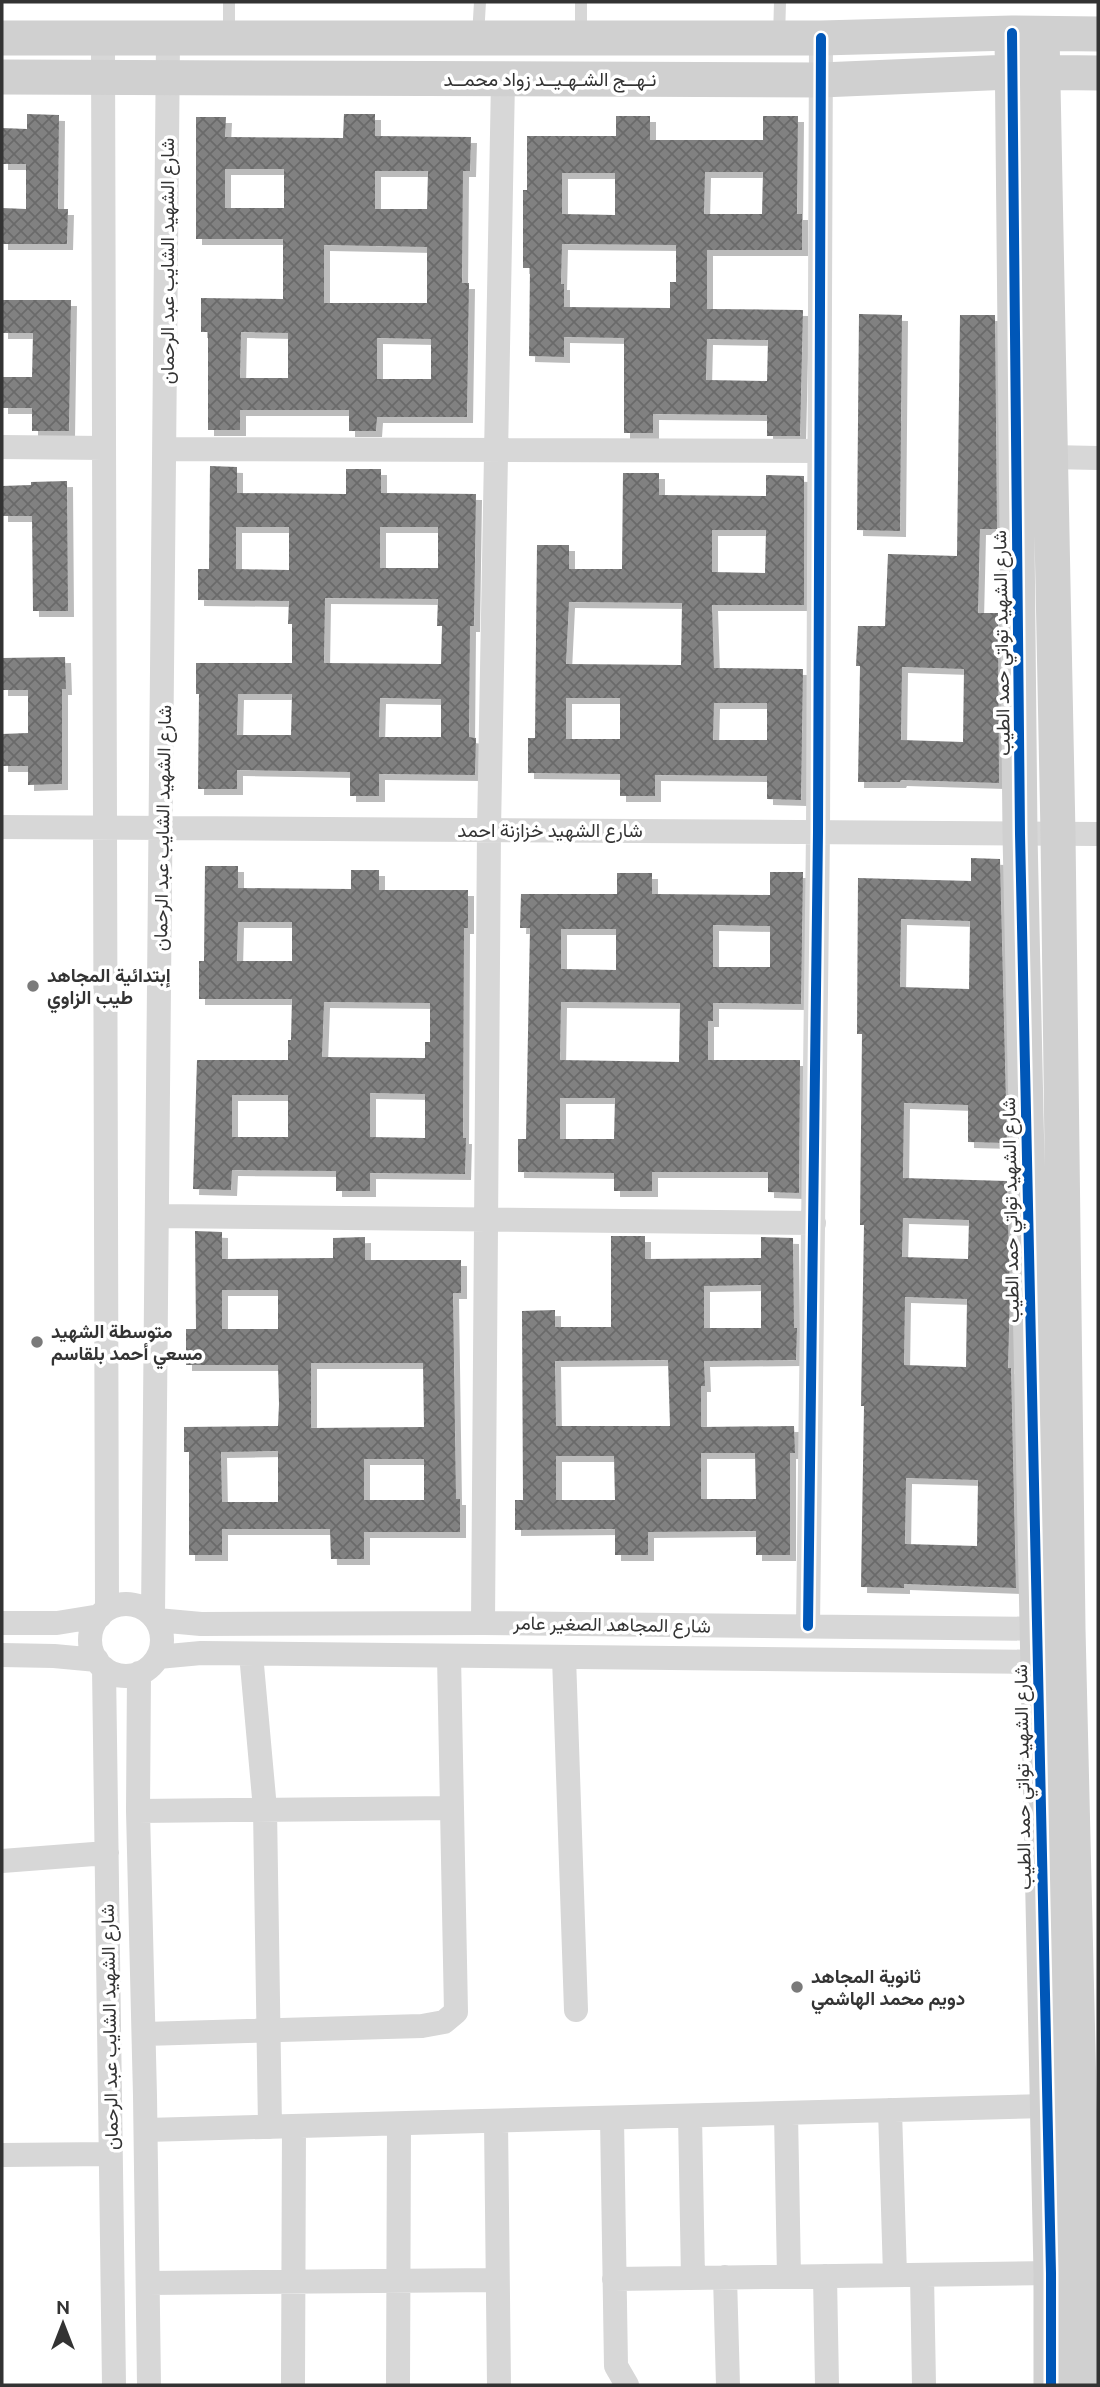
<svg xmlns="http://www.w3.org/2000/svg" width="1100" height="2387" font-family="Ubuntu,Vazirmatn,sans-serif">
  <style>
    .building { fill: url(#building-cross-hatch); fill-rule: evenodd; filter: url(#shadow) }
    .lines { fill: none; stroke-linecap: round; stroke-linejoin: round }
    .lane { stroke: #d7d7d7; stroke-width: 12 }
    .street { stroke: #d7d7d7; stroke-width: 24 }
    .secondary { stroke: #d0d0d0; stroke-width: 35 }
    .cycleway-casing { stroke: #fff; stroke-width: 15 }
    .cycleway { stroke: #0057b8; stroke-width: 10 }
    .poi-dot { fill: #7a7a7a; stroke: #fff; stroke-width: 2.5 }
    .labels { text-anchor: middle; stroke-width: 7; stroke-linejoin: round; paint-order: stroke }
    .street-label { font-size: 19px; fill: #333; stroke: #fff }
    .poi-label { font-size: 19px; font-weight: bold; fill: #333; stroke: #fff; text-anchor: start }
  </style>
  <defs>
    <pattern id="building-cross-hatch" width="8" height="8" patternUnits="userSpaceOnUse" patternTransform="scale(1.75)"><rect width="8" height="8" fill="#818181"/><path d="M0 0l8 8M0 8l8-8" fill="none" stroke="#6a6a6a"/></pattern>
    <filter id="shadow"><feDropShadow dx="6" dy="6" stdDeviation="0" flood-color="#0004"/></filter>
  </defs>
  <rect width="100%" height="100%" fill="#fff"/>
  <path class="building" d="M 27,114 L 59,115 L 58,209 L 68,209 L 67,244 L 2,244 L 2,208 L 26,209 L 26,164 L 2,164 L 2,128 L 27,129 Z
    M 344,114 L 375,114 L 375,136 L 471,137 L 470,171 L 463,171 L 462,283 L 469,283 L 467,417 L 377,417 L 376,431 L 349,431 L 349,410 L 240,410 L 240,430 L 208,430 L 208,332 L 201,332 L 201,298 L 283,299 L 283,239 L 196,239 L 196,117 L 226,117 L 225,137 L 343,138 ZM 225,169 L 284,169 L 284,208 L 225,208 ZM 375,171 L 428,171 L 427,209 L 375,209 ZM 324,245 L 427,247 L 427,303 L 324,303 ZM 241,332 L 288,333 L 288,378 L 240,378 ZM 377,338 L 431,339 L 431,379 L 377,379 Z
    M 616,116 L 650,116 L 650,140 L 763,140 L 763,116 L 798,116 L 797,214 L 802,214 L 802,250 L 707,250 L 707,309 L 803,310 L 800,436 L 767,436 L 767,415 L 653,414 L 653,433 L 624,433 L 624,338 L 564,337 L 564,357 L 529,356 L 530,268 L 523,268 L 523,190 L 527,190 L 527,136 L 616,136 ZM 705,172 L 763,172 L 762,214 L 704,214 ZM 562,173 L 615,173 L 615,215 L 562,214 ZM 562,244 L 676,245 L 676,282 L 670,282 L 670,308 L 564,307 L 564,284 L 561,284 ZM 707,339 L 768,340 L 767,381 L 706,380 Z
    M 2,300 L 71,300 L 69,431 L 32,431 L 32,408 L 2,408 L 2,377 L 32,377 L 33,333 L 2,333 Z
    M 859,314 L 902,315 L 900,531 L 857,530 Z
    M 960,315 L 995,315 L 997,529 L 980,529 L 978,613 L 998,613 L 999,783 L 901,780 L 900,782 L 858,782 L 860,666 L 856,666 L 858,626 L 885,626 L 888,554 L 957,556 ZM 902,667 L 964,669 L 963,742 L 901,740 Z
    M 210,466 L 237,467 L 237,493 L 346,494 L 346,469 L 381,469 L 381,493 L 476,494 L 474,626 L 470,626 L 469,737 L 476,738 L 475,775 L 379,774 L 379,796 L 350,796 L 350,772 L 237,770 L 237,789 L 198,789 L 199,694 L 196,694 L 196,663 L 292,663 L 292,624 L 288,624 L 289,601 L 198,600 L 198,569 L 209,569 ZM 236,527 L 289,527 L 289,570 L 236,569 ZM 380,527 L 438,527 L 438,568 L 380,568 ZM 325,598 L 438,599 L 437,626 L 442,626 L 441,664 L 324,663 ZM 238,694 L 292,694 L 291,735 L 237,735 ZM 380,698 L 441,699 L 441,737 L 379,737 Z
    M 623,473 L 659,473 L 659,495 L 766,496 L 766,475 L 804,476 L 804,605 L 712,605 L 714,668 L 803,669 L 801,800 L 767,799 L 767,776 L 655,775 L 655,796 L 620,796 L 620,774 L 528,773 L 528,738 L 535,738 L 537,545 L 569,545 L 569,569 L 622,569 ZM 712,530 L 766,530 L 765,573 L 712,572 ZM 569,602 L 682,603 L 681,665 L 566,664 ZM 566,698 L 620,698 L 620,739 L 566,739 ZM 714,703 L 767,703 L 767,740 L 713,740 Z
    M 67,481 L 68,611 L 33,611 L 32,516 L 2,516 L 2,486 L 31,485 L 31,482 Z
    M 65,657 L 66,689 L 62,689 L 62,784 L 28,785 L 28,766 L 2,766 L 2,734 L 28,733 L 28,690 L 2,690 L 2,658 Z
    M 971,858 L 1000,859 L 1007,1143 L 968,1142 L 968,1105 L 904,1103 L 903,1178 L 1007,1181 L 1010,1293 L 1008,1368 L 1011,1368 L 1016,1588 L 904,1584 L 904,1588 L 861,1587 L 864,1406 L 861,1406 L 864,1225 L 860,1225 L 862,1034 L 857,1034 L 858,878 L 971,881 ZM 901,919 L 970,921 L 969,989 L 900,987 ZM 903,1218 L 969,1220 L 968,1259 L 902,1257 ZM 905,1297 L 967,1299 L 966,1367 L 904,1365 ZM 906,1478 L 978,1480 L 977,1546 L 905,1544 Z
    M 205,866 L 238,866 L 238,888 L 351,889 L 351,870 L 379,870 L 379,890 L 468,890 L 468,928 L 464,928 L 463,1138 L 466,1138 L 465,1174 L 370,1173 L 370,1191 L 336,1191 L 336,1171 L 232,1170 L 231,1190 L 193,1189 L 197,1060 L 288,1060 L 288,1040 L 291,1040 L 292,999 L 199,999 L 199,961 L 204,961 ZM 238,922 L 292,922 L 292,961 L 237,961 ZM 324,1002 L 430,1003 L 430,1042 L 425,1042 L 425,1058 L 322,1057 ZM 370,1093 L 425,1094 L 425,1138 L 370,1137 ZM 232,1095 L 288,1095 L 288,1137 L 232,1137 Z
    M 770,872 L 803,872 L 801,1004 L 713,1003 L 713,1021 L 708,1021 L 708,1060 L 800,1060 L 799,1193 L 768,1192 L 768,1172 L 652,1172 L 652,1191 L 614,1191 L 614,1173 L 518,1172 L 518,1139 L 526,1139 L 530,928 L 520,928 L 521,894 L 617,894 L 617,873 L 652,873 L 652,894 L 770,895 ZM 713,925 L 770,926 L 770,967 L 713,967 ZM 561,929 L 616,929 L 616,970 L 561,969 ZM 561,1002 L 680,1003 L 679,1062 L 560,1060 ZM 560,1098 L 615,1098 L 614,1139 L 560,1139 Z
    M 195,1231 L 222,1232 L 222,1259 L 333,1258 L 333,1238 L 365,1237 L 365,1260 L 461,1260 L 461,1293 L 453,1293 L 456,1499 L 460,1499 L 460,1532 L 364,1532 L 364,1559 L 331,1559 L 330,1529 L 222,1529 L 222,1555 L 189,1555 L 189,1452 L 184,1452 L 184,1427 L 278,1426 L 279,1404 L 278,1365 L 186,1365 L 186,1329 L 196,1329 ZM 222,1290 L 278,1290 L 278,1329 L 222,1329 ZM 311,1363 L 423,1363 L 424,1427 L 311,1428 ZM 278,1451 L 278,1502 L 222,1502 L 221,1452 ZM 364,1459 L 424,1459 L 424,1500 L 364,1500 Z
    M 611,1236 L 645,1236 L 645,1259 L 761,1258 L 761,1237 L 793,1238 L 794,1328 L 797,1328 L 796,1360 L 704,1361 L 705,1386 L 701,1386 L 701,1427 L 794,1426 L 795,1453 L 790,1453 L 790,1555 L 756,1555 L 756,1531 L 648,1532 L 648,1555 L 615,1555 L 615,1529 L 515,1530 L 515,1500 L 523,1500 L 522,1311 L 555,1310 L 555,1327 L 611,1327 ZM 761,1285 L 761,1328 L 704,1328 L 704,1286 ZM 668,1360 L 670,1426 L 556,1426 L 555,1361 ZM 701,1453 L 755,1453 L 756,1499 L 701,1499 ZM 556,1456 L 614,1456 L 615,1500 L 556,1500 Z"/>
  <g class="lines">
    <path class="lane" d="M 581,35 L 581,2
      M 229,36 L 229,2
      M 478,36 L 480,2
      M 779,38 L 780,2"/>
    <path class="street" d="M 103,40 L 107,1609
      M 2,447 L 104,448
      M 165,449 L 819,451
      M 1050,457 L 1098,458
      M 2,827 L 1098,834
      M 157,1216 L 814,1223
      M90 1640a36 36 0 1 1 72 0a36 36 0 1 1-72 0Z
      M 153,1616 L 168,40
      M 157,1620 L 201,1624 L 483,1623 L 1053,1629
      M 2,1623 L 57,1623 L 100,1616
      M 483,1623 L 489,830 L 503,80
      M 808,1626 L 818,832 L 821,38
      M 251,1654 L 265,1809 L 270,2127
      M 2,1655 L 54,1656 L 97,1660
      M 158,1657 L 201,1653 L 1053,1662
      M 564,1657 L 576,2010
      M 104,1668 L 114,2385
      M 139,1673 L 138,1811 L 145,2096 L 149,2385
      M 138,1811 L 451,1808
      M 2,1861 L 107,1853
      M 144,2034 L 422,2026 L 444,2022 L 456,2012 L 449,1656
      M 890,2110 L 895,2275
      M 786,2113 L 789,2277
      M 690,2116 L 693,2278
      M 612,2118 L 616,2366 L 627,2385
      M 496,2121 L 499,2385
      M 146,2130 L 1047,2106
      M 2,2155 L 110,2154
      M 922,2275 L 924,2385
      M 825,2276 L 827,2385
      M 725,2277 L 728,2385
      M 614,2279 L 1051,2273
      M 148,2283 L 497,2280
      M 293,2385 L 294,2126
      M 398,2385 L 399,2124"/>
    <path class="secondary" d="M 1012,33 L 1020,834 L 1051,2273 L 1051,2385
      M 1042,34 L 1058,834 L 1068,1629 L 1086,2385
      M 2,38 L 821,38 L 1012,33 L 1098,34
      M 2,77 L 821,80 L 1011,72 L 1098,73"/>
    <defs>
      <path id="cycleway" d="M 1012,33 L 1020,834 L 1051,2273 L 1051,2385
        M 808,1626 L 818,832 L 821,38"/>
    </defs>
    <use href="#cycleway" class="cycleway-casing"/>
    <use href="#cycleway" class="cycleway"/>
  </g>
  <g class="poi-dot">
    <circle cx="33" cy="986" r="7"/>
    <circle cx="37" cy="1342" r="7"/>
    <circle cx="797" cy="1987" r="7"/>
  </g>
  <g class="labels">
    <g class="street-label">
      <text x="550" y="86">نـهــج الشـهـيــد زواد محمــد</text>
      <text transform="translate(167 261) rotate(-90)" y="7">شارع الشهيد الشايب عبد الرحمان</text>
      <text transform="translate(1001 643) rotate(-91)" y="7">شارع الشهيد تواتي حمد الطيب</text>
      <text transform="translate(162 828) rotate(-89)" y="7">شارع الشهيد الشايب عبد الرحمان</text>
      <text x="550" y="837">شارع الشهيد خزازنة احمد</text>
      <text transform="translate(1010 1210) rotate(-91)" y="7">شارع الشهيد تواتي حمد الطيب</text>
      <text transform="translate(612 1624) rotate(1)" y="7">شارع المجاهد الصغير عامر</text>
      <text transform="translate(1022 1777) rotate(-91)" y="7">شارع الشهيد تواتي حمد الطيب</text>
      <text transform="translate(109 2027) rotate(-91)" y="7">شارع الشهيد الشايب عبد الرحمان</text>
    </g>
    <g class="poi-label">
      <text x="47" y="982">إبتدائية المجاهد<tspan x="47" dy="22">طيب الزاوي</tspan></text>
      <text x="51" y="1338">متوسطة الشهيد<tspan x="51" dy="22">مسعي أحمد بلقاسم</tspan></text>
      <text x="811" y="1983">ثانوية المجاهد<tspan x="811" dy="22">دويم محمد الهاشمي</tspan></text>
    </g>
  </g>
  <rect width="1100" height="2387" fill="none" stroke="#333333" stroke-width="7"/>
  <g transform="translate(63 2324)" stroke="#ffffff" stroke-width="5" paint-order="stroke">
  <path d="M0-5L12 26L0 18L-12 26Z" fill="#333333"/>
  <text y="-10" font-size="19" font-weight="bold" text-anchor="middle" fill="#333333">N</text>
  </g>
</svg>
